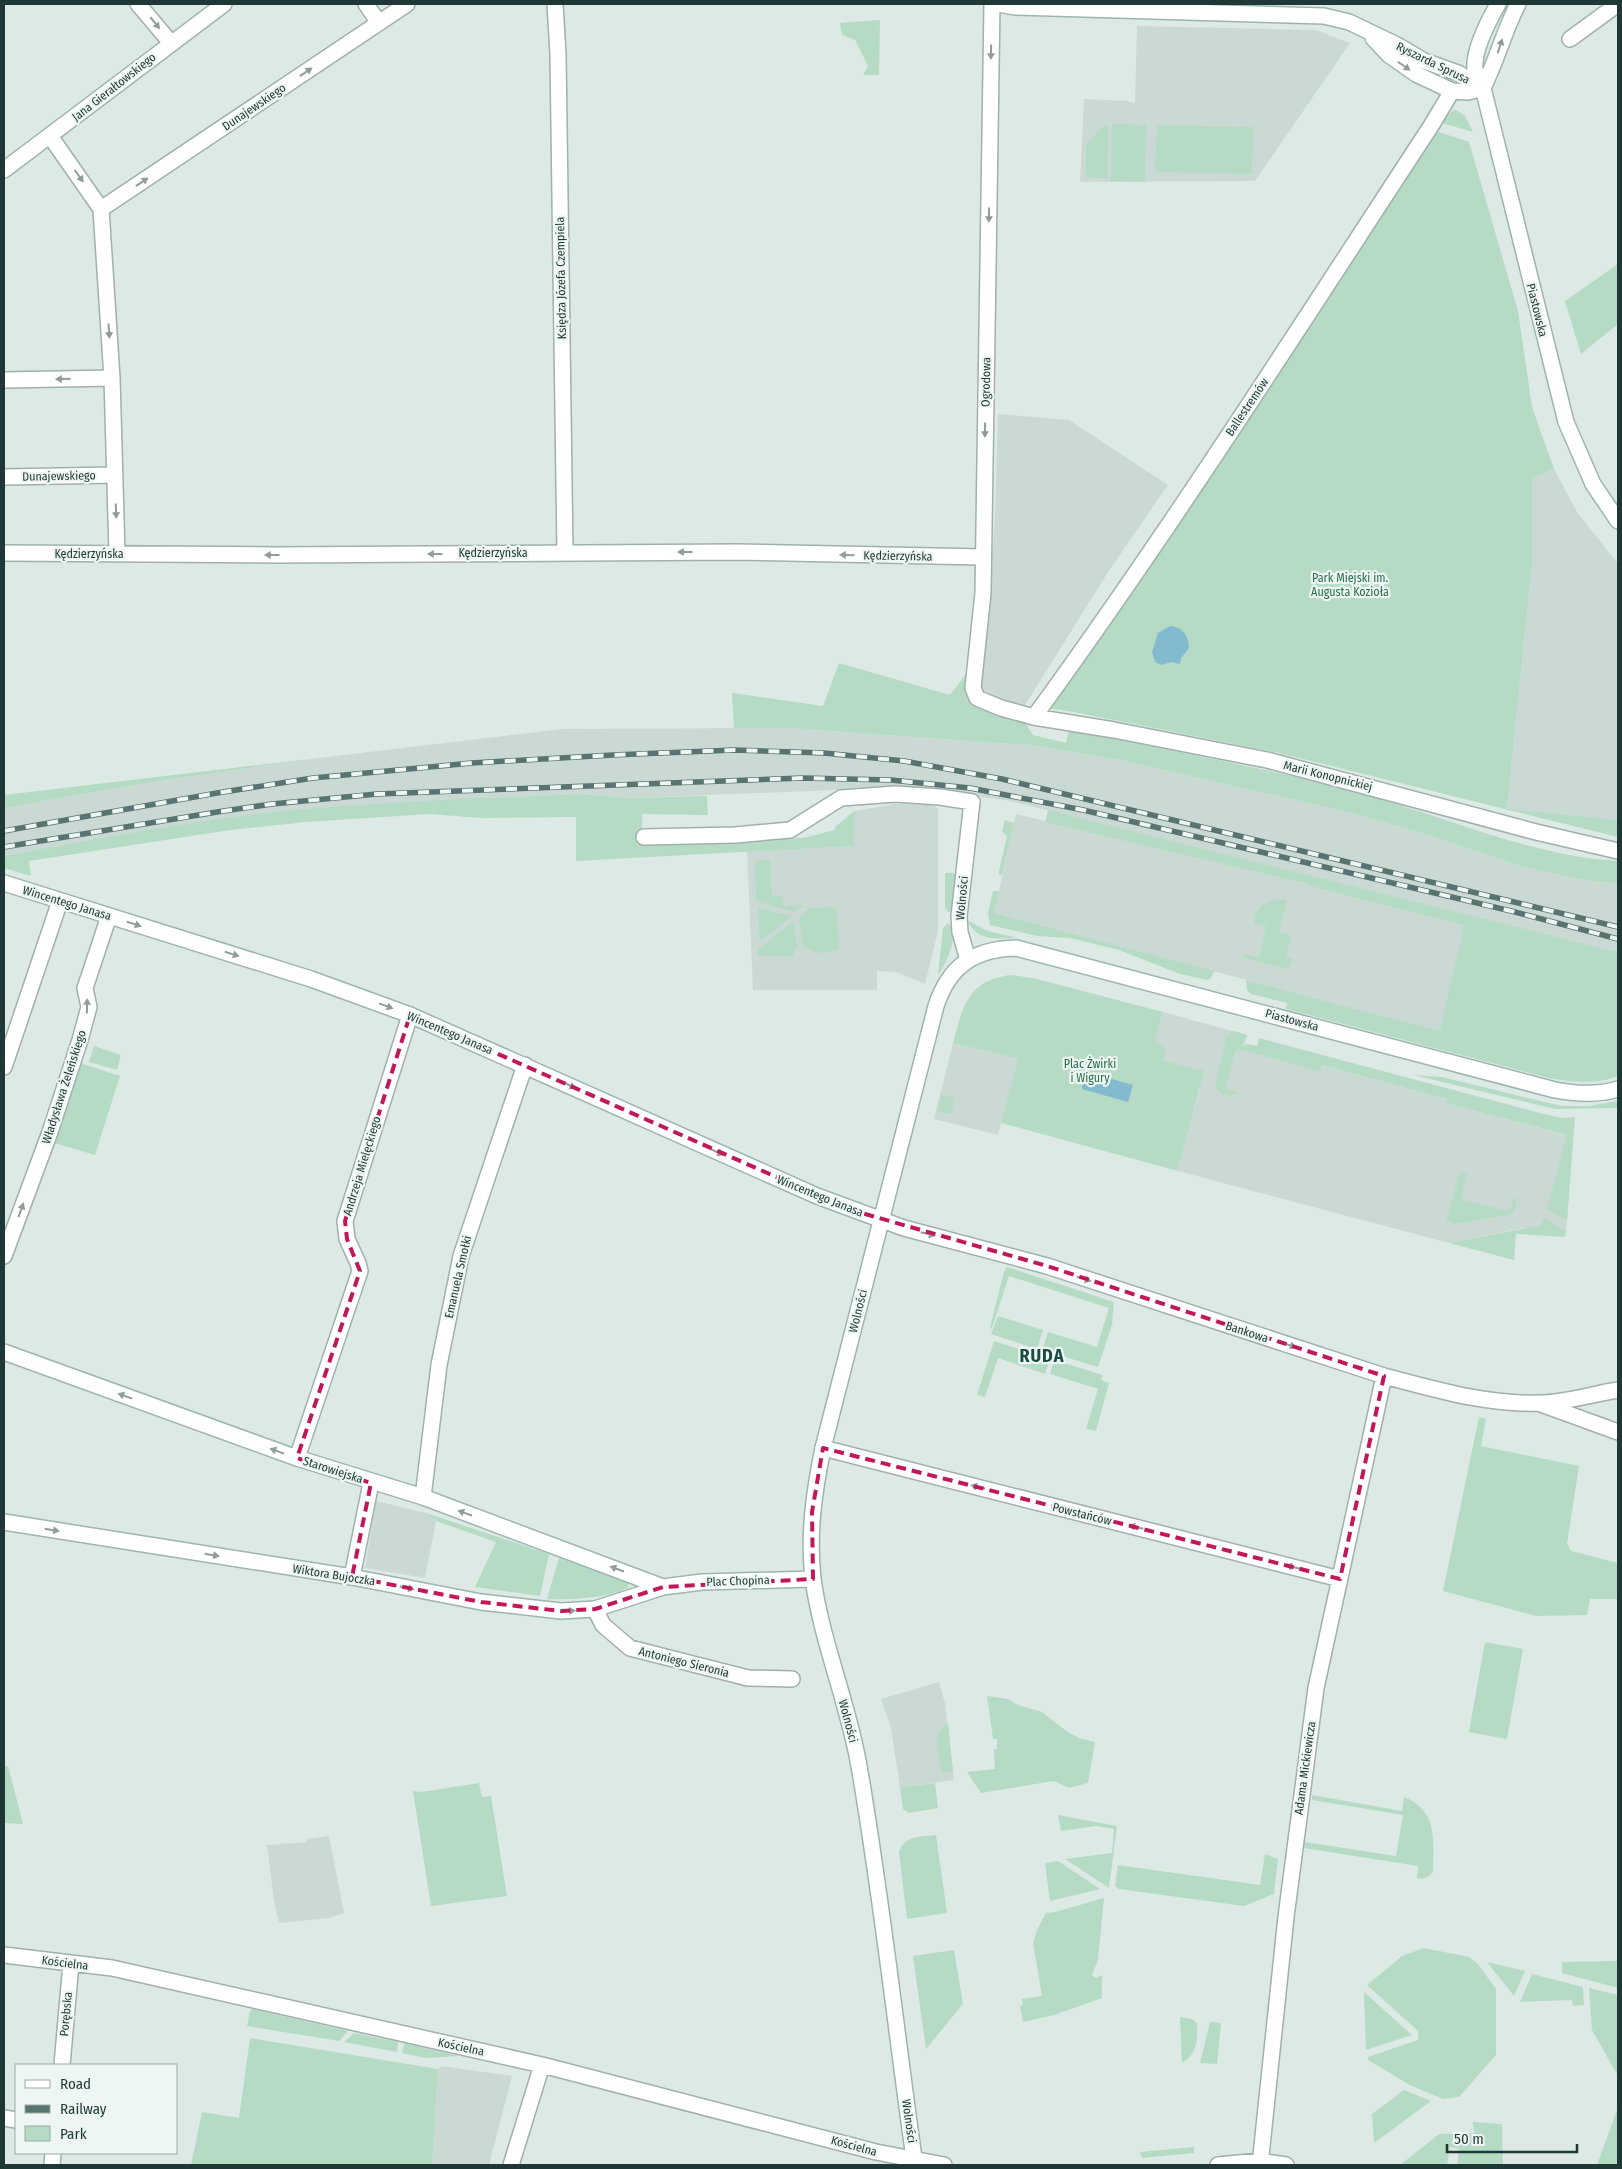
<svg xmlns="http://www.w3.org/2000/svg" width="1622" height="2169" font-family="'Fira Sans Condensed',sans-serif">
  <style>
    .built { fill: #cbd9d4 }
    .green { fill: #b5dbc4 }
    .water { fill: #83bacf }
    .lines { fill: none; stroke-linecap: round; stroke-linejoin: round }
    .street-casing { stroke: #a0b0ad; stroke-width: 18 }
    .secondary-casing { stroke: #9cb5af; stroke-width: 18 }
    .street { stroke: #fff; stroke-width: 15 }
    .secondary { stroke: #fff; stroke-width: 15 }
    .rail-casing { stroke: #597470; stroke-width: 5.5 }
    .rail { stroke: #edf6f3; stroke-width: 4; stroke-dasharray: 11; stroke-linecap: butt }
    .oneway { fill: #8f9c9a }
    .marked { fill: none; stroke: #c2185b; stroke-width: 4; stroke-dasharray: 10 6; stroke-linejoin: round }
    .labels { text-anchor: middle; stroke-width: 4.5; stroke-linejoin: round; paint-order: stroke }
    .street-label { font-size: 12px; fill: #1f3835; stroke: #edf6f3 }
    .park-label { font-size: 12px; fill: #296f4d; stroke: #edf6f3 }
    .district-label { font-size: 18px; font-weight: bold; letter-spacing: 1px; fill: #1b4a44; stroke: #edf6f3 }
  </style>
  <rect width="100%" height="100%" fill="#dde9e5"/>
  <path class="built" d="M 1137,26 L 1315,30 L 1350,43 L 1255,181 L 1080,182 L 1084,99 L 1125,101 L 1135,103 Z
    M 998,414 L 1069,420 L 1168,485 L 1110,569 L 1022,710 L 979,688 L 987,634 L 995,516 Z
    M 1554,469 L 1577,512 L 1618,564 L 1618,820 L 1507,810 L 1532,564 L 1532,479 Z
    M 791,728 L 1030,745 L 1125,761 L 1352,813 L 1419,832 L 1521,866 L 1578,879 L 1618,884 L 1618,952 L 1010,801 L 954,793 L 862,789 L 633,798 L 577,794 L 376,804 L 272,813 L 161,829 L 4,856 L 4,808 L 153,782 L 310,759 L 562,729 Z
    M 896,804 L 931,805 L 938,808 L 938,931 L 925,984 L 896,972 L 877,971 L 877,990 L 753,990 L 747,851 L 854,846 L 854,811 Z
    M 1016,814 L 1308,884 L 1313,887 L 1494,932 L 1466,1042 L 1439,1031 L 994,913 Z
    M 1163,1012 L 1247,1035 L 1245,1043 L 1238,1048 L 1320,1070 L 1321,1065 L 1446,1099 L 1445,1103 L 1573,1137 L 1566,1232 L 1522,1228 L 1449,1243 L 1178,1171 L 1200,1088 L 1164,1061 L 1155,1039 Z
    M 953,1043 L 1018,1059 L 998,1135 L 934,1119 Z
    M 376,1501 L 426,1513 L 436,1521 L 425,1578 L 365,1568 Z
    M 939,1682 L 945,1703 L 954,1780 L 900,1787 L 891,1728 L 881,1699 Z
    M 329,1836 L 344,1913 L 329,1918 L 279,1923 L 274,1901 L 267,1845 L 307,1842 L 307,1839 Z
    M 441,2066 L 512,2076 L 489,2165 L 432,2165 L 438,2069 Z"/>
  <path class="green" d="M 880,20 L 879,75 L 863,75 L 868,66 L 855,40 L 842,35 L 840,23 Z
    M 1456,110 L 1465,116 L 1473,132 L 1442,123 L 1452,111 Z
    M 1112,124 L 1146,125 L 1145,182 L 1111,181 Z
    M 1157,125 L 1253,127 L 1252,174 L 1155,172 Z
    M 1103,126 L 1108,126 L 1108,178 L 1086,177 L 1086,145 Z
    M 1439,132 L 1469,142 L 1518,311 L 1532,407 L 1554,469 L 1532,479 L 1532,564 L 1507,809 L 1618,820 L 1618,837 L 1275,752 L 1074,712 L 1047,708 L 1295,349 L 1436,133 Z
    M 1618,264 L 1618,324 L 1581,354 L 1565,301 Z
    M 839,663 L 950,695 L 973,665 L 969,695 L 1022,718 L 1033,735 L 1066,743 L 1069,729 C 1167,751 1266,767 1362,794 C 1447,817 1530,856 1618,861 L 1618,884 L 1578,879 L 1521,866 L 1419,832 L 1352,813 L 1125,761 L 1030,745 L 791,728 L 734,728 L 732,693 L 823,706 Z
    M 310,759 L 153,782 L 4,808 L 4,795 Z
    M 577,794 L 633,798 L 707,796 L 708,815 L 642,814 L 643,840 L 745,843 L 807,837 L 835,830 L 835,827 L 854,811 L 854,846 L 576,861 L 576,817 L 480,818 L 430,814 L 306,822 L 230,830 L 29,861 L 31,876 L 4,868 L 4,856 C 93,840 183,822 274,812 C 375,802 476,799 577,794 Z
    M 1048,810 L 1618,952 L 1618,1076 C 1597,1085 1572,1082 1549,1078 L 1286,1009 L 1287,1003 L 1251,994 L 1247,990 L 1246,980 L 1440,1031 L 1464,925 L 1313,887 L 1308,884 L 1045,822 Z
    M 1005,820 L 1014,823 L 1002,876 L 999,874 L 999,871 L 1007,836 L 1002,832 Z
    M 770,860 L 772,896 L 782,896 L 783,906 L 804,905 L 795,912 L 756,901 L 755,861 Z
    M 945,873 L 957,873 L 951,911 L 948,912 L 945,908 Z
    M 993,891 L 999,891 L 994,913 L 1214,971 L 1211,978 L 1207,980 L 1180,974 L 1119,950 L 1070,938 L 1037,936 L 990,925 L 988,913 Z
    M 1276,899 L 1287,900 L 1279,932 L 1291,935 L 1286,958 L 1293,959 L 1289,969 L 1244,958 L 1244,954 L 1259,958 L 1266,926 L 1254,923 C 1254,910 1264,902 1276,899 Z
    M 836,907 L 839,949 C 827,955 813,954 803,946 L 799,916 L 810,908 Z
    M 758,908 L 792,916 L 760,941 Z
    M 794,921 L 797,949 L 794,950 L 793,956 L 758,956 L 758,950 Z
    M 968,921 L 988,931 L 1018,938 C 1000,938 977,943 968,921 Z
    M 948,923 C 960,936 947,962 938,975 L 943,928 Z
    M 1011,975 L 1033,978 L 1163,1012 L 1155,1039 L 1166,1051 L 1164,1061 L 1204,1071 L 1178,1171 L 1001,1123 L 1018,1059 L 953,1043 C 963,1006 968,980 1011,975 Z
    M 1234,1031 L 1247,1035 L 1242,1046 L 1247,1044 L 1257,1046 L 1259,1038 L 1544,1114 L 1562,1118 L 1575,1117 L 1567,1220 L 1547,1209 L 1567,1135 L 1445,1103 L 1446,1099 L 1322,1065 L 1320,1071 L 1238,1049 L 1235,1052 L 1225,1089 L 1238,1092 L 1234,1095 C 1225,1095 1217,1095 1216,1084 L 1226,1037 Z
    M 94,1046 L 121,1055 L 117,1070 L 89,1062 Z
    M 80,1063 L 120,1076 L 95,1155 L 54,1143 Z
    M 1413,1075 L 1442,1077 L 1561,1106 L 1588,1106 L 1618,1101 L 1618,1108 L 1555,1109 Z
    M 941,1095 L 955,1098 L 951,1114 L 937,1111 Z
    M 1460,1172 L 1467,1174 L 1461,1199 L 1507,1211 L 1511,1208 L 1513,1198 L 1517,1199 L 1515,1210 L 1509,1215 L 1454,1224 L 1446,1221 Z
    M 1544,1218 L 1566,1232 L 1565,1237 L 1516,1234 L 1514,1260 L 1449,1243 L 1541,1225 Z
    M 1007,1267 L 1114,1302 L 1112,1325 L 1098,1367 L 1042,1350 L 1048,1332 L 1097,1347 L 1109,1308 L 1009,1276 L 992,1328 L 990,1327 L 1004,1272 Z
    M 998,1316 L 1043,1330 L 1037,1349 L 991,1334 Z
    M 994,1341 L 1050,1359 L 1045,1374 L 998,1358 L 985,1397 L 977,1395 Z
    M 1054,1360 L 1103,1375 L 1101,1380 L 1109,1383 L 1096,1431 L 1086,1429 L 1098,1389 L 1050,1374 Z
    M 1479,1417 L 1486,1419 L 1481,1446 L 1579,1466 L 1567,1544 L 1571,1551 L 1618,1563 L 1618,1599 L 1590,1599 L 1587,1615 L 1536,1616 L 1443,1591 Z
    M 426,1513 L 549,1554 L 540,1596 L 475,1587 L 496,1542 L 436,1521 Z
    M 559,1558 L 626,1580 L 629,1587 C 610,1598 569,1600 547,1599 Z
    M 1485,1642 L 1523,1649 L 1507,1739 L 1469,1732 Z
    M 987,1696 L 1008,1699 L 1018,1705 L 1042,1712 L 1065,1730 L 1079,1738 L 1095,1742 L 1088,1783 L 1069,1788 L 1054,1781 L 981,1793 L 967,1772 L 995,1769 L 994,1749 L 997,1749 L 997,1739 L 993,1739 Z
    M 948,1723 L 953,1771 L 942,1773 C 939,1756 931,1734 948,1723 Z
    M 4,1766 L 8,1766 L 23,1824 L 4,1823 Z
    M 479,1783 L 482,1797 L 491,1796 L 507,1896 L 431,1906 L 413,1791 L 422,1792 Z
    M 935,1783 L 938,1808 L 909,1813 L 903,1809 L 900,1787 Z
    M 1312,1795 L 1402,1811 L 1404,1797 C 1439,1811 1433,1841 1433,1872 C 1429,1877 1424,1880 1417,1878 L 1418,1866 L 1304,1848 L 1305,1842 L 1396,1856 L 1403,1815 L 1312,1800 Z
    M 1058,1815 L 1117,1826 L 1109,1888 L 1065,1859 L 1112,1853 L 1114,1829 L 1096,1826 L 1061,1831 Z
    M 936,1835 L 947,1913 L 907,1919 L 899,1852 C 905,1835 920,1837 936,1835 Z
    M 1265,1854 L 1278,1859 L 1274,1894 L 1244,1906 L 1119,1889 L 1115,1886 L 1118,1865 L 1260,1885 Z
    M 1058,1861 L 1100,1889 L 1050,1901 L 1045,1863 Z
    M 1104,1898 L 1098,1960 L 1092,1975 L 1096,1978 L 1102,1975 L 1102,1998 L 1054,2015 L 1023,2022 L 1020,2006 L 1023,2005 L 1022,1999 L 1042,1996 L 1033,1943 L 1037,1930 L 1046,1913 L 1055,1912 Z
    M 1424,1948 L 1469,1957 L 1478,1964 L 1496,1989 L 1496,2055 L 1459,2097 L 1443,2099 L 1410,2085 L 1368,2060 L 1368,2057 L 1418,2040 L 1418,2031 L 1367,1985 L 1402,1956 Z
    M 954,1950 L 963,2004 L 926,2049 L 913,1956 Z
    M 1618,1961 L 1618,1988 L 1562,1973 L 1562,1962 Z
    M 1487,1962 L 1525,1971 L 1514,1996 Z
    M 1532,1974 L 1583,1987 L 1584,2005 L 1573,2006 L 1572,2000 L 1520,2002 Z
    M 1589,1988 L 1618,1995 L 1618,2076 L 1592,2030 Z
    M 1364,1992 L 1412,2035 L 1366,2050 Z
    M 253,2009 L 348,2031 L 339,2041 L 247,2026 L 250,2011 Z
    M 1180,2017 L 1192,2019 L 1197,2023 C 1198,2039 1197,2055 1182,2063 Z
    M 1210,2022 L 1221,2023 L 1217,2064 L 1200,2063 Z
    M 354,2033 L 398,2042 L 397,2052 L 344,2042 Z
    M 250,2038 L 438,2069 L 432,2165 L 191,2165 L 202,2112 L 239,2118 Z
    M 404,2043 L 459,2056 L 426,2058 L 402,2053 Z
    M 1404,2090 L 1431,2101 L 1374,2143 L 1372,2114 Z
    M 1618,2107 L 1618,2165 L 1597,2165 Z
    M 1473,2122 L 1502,2124 L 1503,2165 L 1457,2165 L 1459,2149 L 1450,2147 L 1447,2165 L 1400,2165 L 1439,2134 L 1474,2133 Z
    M 1194,2147 L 1194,2153 L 1142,2158 L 1140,2152 Z"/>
  <path class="water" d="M 1170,626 C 1183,627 1189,636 1189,648 L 1181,658 L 1180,664 L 1171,662 L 1162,665 L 1155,662 L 1152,652 L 1158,633 Z
    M 1087,1072 L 1133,1085 L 1128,1102 L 1082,1089 L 1083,1080 Z"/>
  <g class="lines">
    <defs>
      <path id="street" d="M 138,4 L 171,43
        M 366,4 L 379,23
        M 555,4 L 558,54 L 565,553
        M 992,4 L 983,593 L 973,688 L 977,698 L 1001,708 L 1034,717 L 1114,730 L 1267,760 L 1536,832 L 1618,851
        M 1570,39 L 1618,4
        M 50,136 L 101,209 L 112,378 L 117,554
        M 101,209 L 407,4
        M 4,380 L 112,378
        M 4,477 L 115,475
        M 4,553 L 277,555 L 737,552 L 983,557
        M 1034,717 C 1174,525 1301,324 1431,126 L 1452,91
        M 644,837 L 735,835 L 790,830 L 841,798 L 895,794 L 940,797 L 972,802 L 959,916 L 960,932 L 968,960
        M 4,1067 L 60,901
        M 882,1220 L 904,1228 L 1047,1266 L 1384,1376 C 1434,1389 1486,1405 1539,1403 C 1565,1403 1592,1394 1618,1390
        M 4,1256 L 50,1132 L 80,1040 L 89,1007 L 85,988 L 109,916
        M 1541,1404 L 1618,1432
        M 823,1448 L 1340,1579
        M 297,1458 L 360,1271 L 358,1263 L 347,1239 L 345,1221 L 410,1015
        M 423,1497 L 439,1365 L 461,1256 L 525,1065
        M 352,1577 L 371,1483
        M 595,1609 L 603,1625 L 630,1648 L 748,1678 L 792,1679
        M 4,1955 L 112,1968 L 542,2065 L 876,2152 L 944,2165
        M 62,2065 L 71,1963
        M 4,2118 L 16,2120
        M 52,2165 L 53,2153
        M 511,2165 L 542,2065
        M 1218,2165 L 1260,2161 L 1286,2165
        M 1260,2165 L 1286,1917 L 1316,1688 L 1384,1376"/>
      <path id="secondary" d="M 998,4 L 1015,7 L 1324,16 L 1349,22 L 1397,45 L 1424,61 L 1458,73 L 1483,88
        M 1498,4 C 1489,20 1473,50 1475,69 C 1476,75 1481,82 1483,88 L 1566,422 L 1593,484 L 1618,521
        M 1373,38 L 1389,55 L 1416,74 L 1452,91 L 1468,92 L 1483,88
        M 1483,88 C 1497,60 1504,31 1518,4
        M 4,170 L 224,4
        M 4,883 L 311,979 L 410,1015 L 817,1196 L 882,1220
        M 4,1352 L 297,1458 L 423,1497 L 663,1587
        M 4,1522 L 352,1577 L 481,1602 L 561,1611 L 595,1609 L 663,1587 L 702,1582 L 813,1579
        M 915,2165 C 896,2032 882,1898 859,1766 C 848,1702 822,1643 813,1579 C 808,1534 814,1492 823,1448 L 936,1006 C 949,966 974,949 1016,948 L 1555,1090 C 1576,1094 1598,1095 1618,1089"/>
    </defs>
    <use href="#street" class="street-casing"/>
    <use href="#secondary" class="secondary-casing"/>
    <use href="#street" class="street"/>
    <use href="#secondary" class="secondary"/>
    <defs>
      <path id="rail" d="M 4,831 L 217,793 L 313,778 L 472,763 L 613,755 L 734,750 L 824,753 L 904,761 L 1002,779 L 1618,927
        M 4,847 L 217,812 L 272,804 L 377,794 L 803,778 L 891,780 L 970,788 L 1083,810 L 1511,911 L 1618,939"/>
    </defs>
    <use href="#rail" class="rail-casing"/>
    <use href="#rail" class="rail"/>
  </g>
  <defs><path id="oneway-solid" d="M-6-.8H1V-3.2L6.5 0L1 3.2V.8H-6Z" transform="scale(1.25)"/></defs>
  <g class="oneway">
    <use href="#oneway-solid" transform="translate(155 23) rotate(51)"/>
    <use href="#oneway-solid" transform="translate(1500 46) rotate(-72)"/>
    <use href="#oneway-solid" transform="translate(991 52) rotate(91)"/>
    <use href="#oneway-solid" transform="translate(1404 66) rotate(35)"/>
    <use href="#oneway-solid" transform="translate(306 72) rotate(-34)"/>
    <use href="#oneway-solid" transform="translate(79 176) rotate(55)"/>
    <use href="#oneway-solid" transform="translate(142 182) rotate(-34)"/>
    <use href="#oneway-solid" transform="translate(989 215) rotate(91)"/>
    <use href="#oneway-solid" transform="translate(109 331) rotate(86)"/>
    <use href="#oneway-solid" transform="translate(63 379) rotate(179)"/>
    <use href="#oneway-solid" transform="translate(985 430) rotate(91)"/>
    <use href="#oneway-solid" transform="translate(116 511) rotate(88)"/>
    <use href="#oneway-solid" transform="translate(685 552) rotate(180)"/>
    <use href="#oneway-solid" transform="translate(435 554) rotate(180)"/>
    <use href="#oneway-solid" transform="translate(272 555) rotate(-180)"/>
    <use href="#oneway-solid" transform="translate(847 555) rotate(-179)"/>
    <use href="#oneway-solid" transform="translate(134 924) rotate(17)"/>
    <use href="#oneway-solid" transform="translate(232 954) rotate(17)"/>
    <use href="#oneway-solid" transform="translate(87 1006) rotate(-89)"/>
    <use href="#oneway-solid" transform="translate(386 1006) rotate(20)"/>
    <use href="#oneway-solid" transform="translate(569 1085) rotate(25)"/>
    <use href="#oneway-solid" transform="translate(717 1152) rotate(24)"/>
    <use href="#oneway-solid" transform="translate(21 1210) rotate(-70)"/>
    <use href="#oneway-solid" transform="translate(928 1234) rotate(14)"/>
    <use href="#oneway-solid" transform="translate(1084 1279) rotate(18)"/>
    <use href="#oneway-solid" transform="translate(1289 1345) rotate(18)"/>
    <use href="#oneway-solid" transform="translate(125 1396) rotate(-160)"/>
    <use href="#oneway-solid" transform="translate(277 1451) rotate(-160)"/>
    <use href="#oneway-solid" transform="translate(978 1487) rotate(-166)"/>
    <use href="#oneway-solid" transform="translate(465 1513) rotate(-160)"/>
    <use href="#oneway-solid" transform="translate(1136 1527) rotate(-166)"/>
    <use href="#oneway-solid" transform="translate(52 1530) rotate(9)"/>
    <use href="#oneway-solid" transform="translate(212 1555) rotate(9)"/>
    <use href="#oneway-solid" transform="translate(1293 1567) rotate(-166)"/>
    <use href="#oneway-solid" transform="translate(617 1569) rotate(-159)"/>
    <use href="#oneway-solid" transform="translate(407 1588) rotate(11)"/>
    <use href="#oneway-solid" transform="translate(568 1611) rotate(-4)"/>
  </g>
  <path class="marked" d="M 410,1015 L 851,1210 L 1047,1266 L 1384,1376 L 1340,1579 L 823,1448 L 812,1512 L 813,1579 L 663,1587 L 595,1609 L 561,1611 L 481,1602 L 352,1577 L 371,1483 L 297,1458 L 360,1271 L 347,1239 L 345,1221 Z"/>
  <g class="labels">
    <g class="street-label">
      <text transform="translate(1433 63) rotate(26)" y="4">Ryszarda Sprusa</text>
      <text transform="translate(114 87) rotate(-38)" y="4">Jana Gierałtowskiego</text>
      <text transform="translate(254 107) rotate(-34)" y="4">Dunajewskiego</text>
      <text transform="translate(561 278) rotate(-91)" y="4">Księdza Józefa Czempiela</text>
      <text transform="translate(1537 310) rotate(76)" y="4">Piastowska</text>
      <text transform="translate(986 382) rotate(-89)" y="4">Ogrodowa</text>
      <text transform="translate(1247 407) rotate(-56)" y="4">Ballestremów</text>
      <text transform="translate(59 476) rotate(-1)" y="4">Dunajewskiego</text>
      <text x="493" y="557">Kędzierzyńska</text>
      <text x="89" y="558">Kędzierzyńska</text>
      <text transform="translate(898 556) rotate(1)" y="4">Kędzierzyńska</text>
      <text transform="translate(1328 776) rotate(14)" y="4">Marii Konopnickiej</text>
      <text transform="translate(962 898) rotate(-85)" y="4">Wolności</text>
      <text transform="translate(67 903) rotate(17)" y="4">Wincentego Janasa</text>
      <text transform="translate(1292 1020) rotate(15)" y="4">Piastowska</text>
      <text transform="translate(450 1033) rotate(23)" y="4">Wincentego Janasa</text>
      <text transform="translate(64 1087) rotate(-72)" y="4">Władysława Żeleńskiego</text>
      <text transform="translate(362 1166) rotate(-73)" y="4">Andrzeja Mielęckiego</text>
      <text transform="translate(820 1196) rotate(22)" y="4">Wincentego Janasa</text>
      <text transform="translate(458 1277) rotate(-77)" y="4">Emanuela Smołki</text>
      <text transform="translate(858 1311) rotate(-76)" y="4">Wolności</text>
      <text transform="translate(1247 1332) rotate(18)" y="4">Bankowa</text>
      <text transform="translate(333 1470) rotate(18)" y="4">Starowiejska</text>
      <text transform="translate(1082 1514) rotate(14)" y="4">Powstańców</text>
      <text transform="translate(334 1575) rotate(9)" y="4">Wiktora Bujoczka</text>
      <text transform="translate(738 1581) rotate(-2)" y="4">Plac Chopina</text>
      <text transform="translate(684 1662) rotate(14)" y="4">Antoniego Sieronia</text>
      <text transform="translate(848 1721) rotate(75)" y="4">Wolności</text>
      <text transform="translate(1305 1768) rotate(-82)" y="4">Adama Mickiewicza</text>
      <text transform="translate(65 1963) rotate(7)" y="4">Kościelna</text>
      <text transform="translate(66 2014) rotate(-85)" y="4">Porębska</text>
      <text transform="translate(461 2047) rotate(12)" y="4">Kościelna</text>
      <text transform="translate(909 2121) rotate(82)" y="4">Wolności</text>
      <text transform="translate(854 2146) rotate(15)" y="4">Kościelna</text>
    </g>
    <g class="park-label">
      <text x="1350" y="582">Park Miejski im.<tspan x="1350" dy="14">Augusta Kozioła</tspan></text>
      <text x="1090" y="1068">Plac Żwirki<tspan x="1090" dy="14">i Wigury</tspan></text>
    </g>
    <g class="district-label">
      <text x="1042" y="1362">RUDA</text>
    </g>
  </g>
  <rect width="1622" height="2169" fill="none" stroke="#1f3835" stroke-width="10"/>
  <rect x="15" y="2064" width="162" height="90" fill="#edf6f3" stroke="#9baaa7"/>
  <rect x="25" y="2080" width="25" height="8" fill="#ffffff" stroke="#9baaa7"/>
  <text x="60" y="2089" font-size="15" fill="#1f3835">Road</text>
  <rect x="25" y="2105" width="25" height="8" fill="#597470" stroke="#9baaa7"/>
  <text x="60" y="2114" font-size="15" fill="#1f3835">Railway</text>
  <rect x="25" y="2126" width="25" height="15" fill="#b5dbc4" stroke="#9baaa7"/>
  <text x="60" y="2139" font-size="15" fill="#1f3835">Park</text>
  <path d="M1447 2144v8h130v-8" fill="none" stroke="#1f3835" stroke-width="2.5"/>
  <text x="1454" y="2144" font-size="15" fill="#1f3835" stroke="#edf6f3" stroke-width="4" paint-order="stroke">50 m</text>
</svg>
